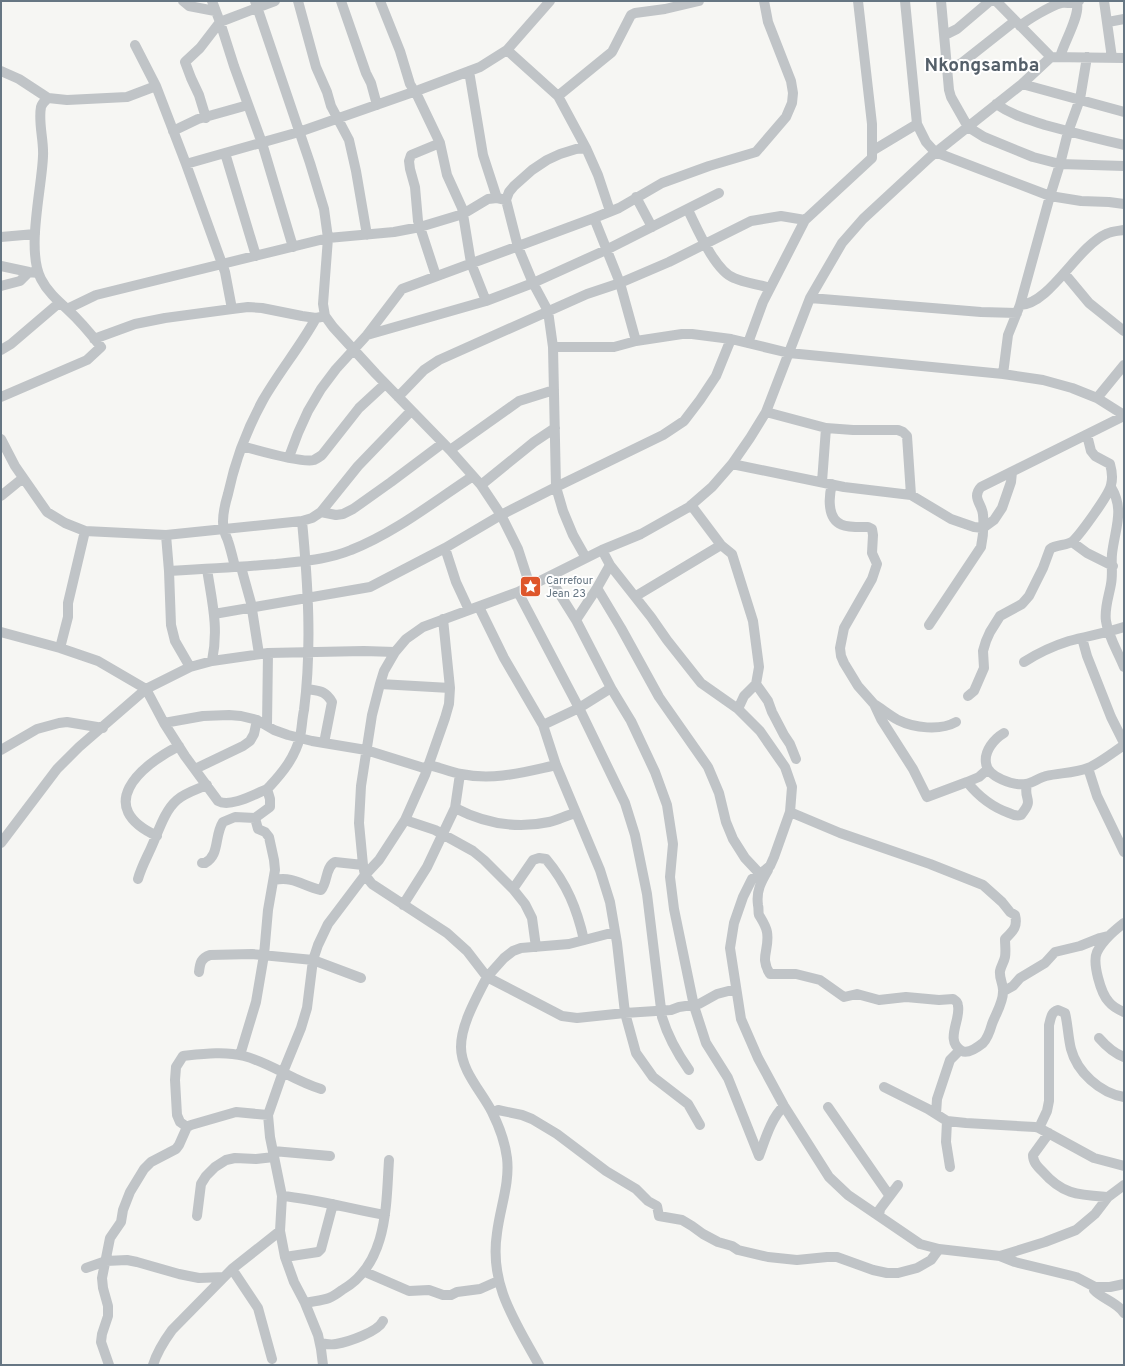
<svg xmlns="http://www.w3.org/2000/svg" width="1125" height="1366" font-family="Overpass,sans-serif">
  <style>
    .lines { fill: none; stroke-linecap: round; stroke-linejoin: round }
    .minor { stroke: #c0c4c7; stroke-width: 10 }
    .labels { text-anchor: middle; stroke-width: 4; stroke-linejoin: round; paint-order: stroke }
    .poi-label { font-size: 11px; fill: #667683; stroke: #fff; text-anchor: start }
    .town-label { font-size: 19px; font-weight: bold; fill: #545f69; stroke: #fff }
  </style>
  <rect width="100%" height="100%" fill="#f6f6f3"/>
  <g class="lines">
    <path class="minor" d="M 183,1 L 189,6 L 215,11
      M 255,1 L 310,163 L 324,209 L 328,238 L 323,304 L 325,316 L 333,327 L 376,374 L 450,450 L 481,485 L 501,515 L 518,549 L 530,586
      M 275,1 L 220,22 L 234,66 L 262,143 L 293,247
      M 298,1 L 316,67 L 327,92 L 331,106 L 349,140 L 356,171 L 367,235
      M 341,1 L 366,73 L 371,83 L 377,105
      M 380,1 L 400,51 L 410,84 L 418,97 L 440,143 L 447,175 L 462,208 L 471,263 L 486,301
      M 905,1 L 917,124 L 926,142 L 935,152 L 1050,196 L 1081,201 L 1109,202 L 1124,204
      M 941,1 L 949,90 L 951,97 L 968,127 L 984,137 L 1033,157 L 1060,164 L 1050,196 L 1020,305 L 1008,335 L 1003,374
      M 996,1 L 1051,57
      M 1104,1 L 1112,58
      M 1108,22 L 1124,19
      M 1020,26 C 1027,20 1052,5 1061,3 C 1068,2 1073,5 1079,1
      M 945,35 L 957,29 L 990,1
      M 135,45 L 156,86 L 186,164 L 225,272 L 232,309
      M 507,50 L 558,96 L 586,148 L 598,175 L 610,211
      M 1060,57 C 1064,42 1080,16 1077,3
      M 1087,57 L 1080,99 L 1068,132 L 1060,164 L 1124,166
      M 947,69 L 955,67 L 963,62 L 1015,21
      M 1,71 L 19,79 L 48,98 L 67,100 L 127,97 L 156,86
      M 469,71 L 483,155 L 497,198
      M 1022,84 L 1124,112
      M 558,96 L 612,52 L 631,15 L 635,13 L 665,9 L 699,1
      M 996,104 C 1012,115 1027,119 1045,125 C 1071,132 1098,139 1124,145
      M 206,118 L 199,95 L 191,78 L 185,62 L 200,48 L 220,22 L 212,1
      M 173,131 L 198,119 L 248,105
      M 586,148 L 576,149 L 560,154 L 547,160 L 532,170 L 514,186 L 509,192 L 506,200 L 518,247 L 533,283 L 548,311 L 553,347 L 556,487 L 563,511 L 573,535 L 586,558
      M 872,151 L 917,124
      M 225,153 L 256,256
      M 186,164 L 299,132 L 419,90 L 480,67 L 507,50 L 550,1
      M 636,197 L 652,227
      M 688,210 C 697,228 715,271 734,278 C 745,283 758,284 770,288
      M 594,218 L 620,283 L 636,341
      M 1,237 L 35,234
      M 1,266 L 29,272 L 38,273
      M 1064,273 L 1089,303 L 1124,331
      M 436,276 L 418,221 L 415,187 L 410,169 L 409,161 L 411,155 L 440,143
      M 1,286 L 20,281 L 29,272
      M 810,298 L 981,312 L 1017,313
      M 1020,305 C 1050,304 1077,247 1106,234 C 1112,231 1118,231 1124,230
      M 67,309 L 96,295 L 328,238 L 394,232 L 420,227 L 463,214 L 488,199 L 497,198 L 506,200
      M 367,335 L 486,301 L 533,283 L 606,250 L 719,193
      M 94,339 L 135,324 L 165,318 L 232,309 L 248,307 L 262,308 L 302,316 L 316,318 L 321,317
      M 748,343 L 763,302 L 805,220 L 872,158 L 872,124 L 858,1
      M 553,347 L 614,347 L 636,341 L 682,334 L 692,334 L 731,339 L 789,353 L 1003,374 L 1043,380 L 1072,388 L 1097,398 L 1124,415
      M 1,350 L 11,344 L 59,303
      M 1,397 L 87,360 L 101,347 C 91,334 79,320 67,309 C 57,300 47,291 41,279 C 26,250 42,188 43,156 C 44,140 38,123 41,107 C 42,103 45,101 48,98
      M 398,397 L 424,370 L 439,360 L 587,294 L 620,283 L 669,262 L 751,221 L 781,216 L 805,220
      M 1097,398 L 1124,365
      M 766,412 L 826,428 L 853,430 L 898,430 L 903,432 L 907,436 L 911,495
      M 1,439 L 15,466 L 47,512 L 65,523 L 85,531 L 166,535 L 302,521 L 312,518 L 321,512 L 358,466 L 411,411
      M 242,446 C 256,450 301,463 314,460 C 316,459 319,457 322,455 L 359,408 L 385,384
      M 450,450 L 519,401 L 554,390
      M 289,457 L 298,433 L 308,411 L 321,389 L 336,369 L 367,335 L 402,289 L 594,218 L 619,208 L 662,183 L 709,166 L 756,152 L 786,117 L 792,103 L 793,93 L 791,81 L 768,22 L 764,1
      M 732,464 L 844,487 L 911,495 L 951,519 L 974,527 L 983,528 L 994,520 L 1002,508 L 1011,482 L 1012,472
      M 822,482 L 826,428
      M 832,484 C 830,492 829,498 830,506 C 832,529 850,527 868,527 L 872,529 L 873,535 L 872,553 L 877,564 L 872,579 L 844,628 L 840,648 L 841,656 L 844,663 L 858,686 L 874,704 L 881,719 L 913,769 L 927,797 L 967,782
      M 481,485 L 534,442 L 555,428
      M 1111,487 C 1125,510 1115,528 1112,554 C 1111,564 1113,574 1111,584 C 1109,596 1104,609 1106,621 C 1108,636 1118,652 1124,667
      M 1,496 L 23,478
      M 691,505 L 721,545 L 732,554 L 753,621 L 759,667 L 756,684 L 744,696 L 738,709
      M 321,512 L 336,515 L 343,514 L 353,509 L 391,482 L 443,443
      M 166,535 L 169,571 L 171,625 L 175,641 L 190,667
      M 1072,542 L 1087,553 L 1113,566
      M 445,548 L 456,582 L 469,610
      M 602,550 L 610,565 L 651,617 L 667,640 L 701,683 L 738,709 L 760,731 L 785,767 L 792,787 L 790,812 L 774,857 L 770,866 L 760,874 L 752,879 L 743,897 L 734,923 L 730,948 L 741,1019 L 758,1058 L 784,1106 L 829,1177 L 848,1195 L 920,1244 L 939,1249 L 1000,1256 L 1015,1262 L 1076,1277 L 1095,1287 L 1110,1287 L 1124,1284
      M 610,565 L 597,588 L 621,628 L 659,697 L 708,767 L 719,793 L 726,822 L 733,839 L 745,858 L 760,874
      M 235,567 C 233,559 231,550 228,541 C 227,537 224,533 224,530 C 221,519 225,504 228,494 C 235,461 247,429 263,400 C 279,372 300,347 316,318
      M 241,567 L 251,603 L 259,654
      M 207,569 C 212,602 219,628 212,661
      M 169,571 C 205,569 240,567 276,564 C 301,561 327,560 351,550 C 393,534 435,501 473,476
      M 549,577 L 576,620 L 611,688 L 631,721 L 655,772 L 667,805 L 673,844 L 670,877 L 674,909 L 694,1006 L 706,1043 L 728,1078 L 759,1156
      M 518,592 L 579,708 L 625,803 L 635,835 L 647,894 L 662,1017 C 668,1037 677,1053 689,1070
      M 636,596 L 721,545
      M 479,607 L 504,658 L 543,725 L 556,765 L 600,870 L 610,902 L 617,943 L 625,1013 L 636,1053 L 653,1077 L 688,1104 L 700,1125
      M 214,614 L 370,587 L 445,548 L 501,515 L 556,487 L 663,435 L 684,421 L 700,400 L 716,376 L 731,339
      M 576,620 L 597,588
      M 929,625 L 981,547 C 983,537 984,525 983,515 C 983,508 977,502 977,496 C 977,492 978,490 981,487 L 1124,416
      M 1,632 L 60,648 L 98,661 L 146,689 L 164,723 L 185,756 L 218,801 C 230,808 255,794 267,789 L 270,786 C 283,772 295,757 300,737 C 302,728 302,719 304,710 C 312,647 308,584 302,521
      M 1082,638 L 1087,656 L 1111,717 L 1124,743
      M 60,648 L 68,617 L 68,603 L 85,531
      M 1024,662 C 1038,653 1053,646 1069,641 C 1087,636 1106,633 1124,627
      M 380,684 L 450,688
      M 756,684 L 768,701 L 772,712 L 784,735 L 790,744 L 796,759
      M 307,689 C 319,691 325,690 332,702 L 324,743
      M 968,696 L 974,691 L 984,668 L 983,651 L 986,641 L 990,632 L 1000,616 L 1022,604 L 1029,596 L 1043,568 L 1050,549 C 1057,544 1067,546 1073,541 C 1081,533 1109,495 1111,485 C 1113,478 1112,471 1110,464 L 1095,456 L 1091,451 L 1087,435
      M 874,704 C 882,709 889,715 898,720 C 914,728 940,731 956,722
      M 164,723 L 203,716 L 229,715 L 241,716 L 257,720 L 274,730 L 288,735 L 312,741 L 366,750 L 427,769
      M 267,725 L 268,653
      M 543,725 L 579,708 L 611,688
      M 1004,733 C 994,739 984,751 986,763 C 987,777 1014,786 1026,784 C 1032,783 1039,778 1046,776 C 1059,773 1075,773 1088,768 C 1098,764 1114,752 1124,745
      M 1,750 L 37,729 L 59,723 L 67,722 L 103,728
      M 428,765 C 439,767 450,772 461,774 C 494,781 524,772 556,765
      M 1088,768 L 1097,796 L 1124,852
      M 195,769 L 243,746 L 250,741 L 254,734 L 257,720
      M 988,769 L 979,777 L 967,782 C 979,797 992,807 1009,813 C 1013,815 1017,816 1021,815 C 1035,798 1023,801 1027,784
      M 455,808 C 484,823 517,829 549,822 C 558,820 567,815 576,813
      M 405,820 L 435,830 L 473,851 L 484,860 L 513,889 L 525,904 L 532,918 L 536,947
      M 157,836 C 94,807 139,766 179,746
      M 1,843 L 57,769 L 79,747 L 146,689 L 190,667 L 212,661 L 268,653 L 364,651 L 395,652
      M 202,863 L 205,863 C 220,855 214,836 223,822 L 235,817 L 255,818 L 270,807 L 270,799 L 267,789
      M 768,870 C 761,882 756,891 758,905 C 759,909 758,912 759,915 C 762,920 766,926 767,932 C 770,950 759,957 770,974 L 796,974 L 820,980 L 844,997 L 857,994 L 879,1000 L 906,997 L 939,1000 L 953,999 C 956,1001 958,1002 958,1006 C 961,1020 944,1041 962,1051 C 968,1054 978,1047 983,1043 C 988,1038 990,1031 992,1024 C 996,1013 1003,1003 1003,992 C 1004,985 999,979 1000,971 C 1001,966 1004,962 1005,957 C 1006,951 1005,945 1005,939 C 1013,931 1018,927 1015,915 L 1010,912 L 1002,902 L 983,885 L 930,864 L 840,833 L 790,812
      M 138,879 C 141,868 146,859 151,848 C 158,833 164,811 177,800 C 185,793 198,789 207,785
      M 274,880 C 295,876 302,886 321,890 C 328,882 325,867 335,862 L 363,865
      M 513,889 L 533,860 L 539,858 L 546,859 C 567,884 577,909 584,940
      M 403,905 L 427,867 L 455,808 L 460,774
      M 1124,923 C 1114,931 1103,940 1097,952 C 1092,963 1101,994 1109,1002 C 1113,1007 1119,1010 1124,1012
      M 615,932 L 569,944 L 521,948 L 513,951 L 504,958 L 487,977 L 562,1016 L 577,1018 L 625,1013 L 671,1010 L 679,1007 L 699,1004 L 717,994 L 736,989
      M 199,972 C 200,963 201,958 210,955 L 252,954 L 313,960 L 361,978
      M 1004,991 L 1013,986 L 1020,978 L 1045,963 L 1055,952 L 1080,946 L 1100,938 L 1108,936
      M 1099,1038 C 1106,1046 1113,1053 1124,1057
      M 240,1055 L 256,1002 L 264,955 L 268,910 L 275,870 L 274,860 L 269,837 L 265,832 L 258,829 L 255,818
      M 884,1087 L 928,1109 L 947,1121 L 966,1123 L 1035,1127 L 1039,1128 L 1094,1158 L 1124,1166
      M 828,1107 L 889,1195
      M 493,1113 L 498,1110 L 522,1115 L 532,1119 L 557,1134 L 606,1171 L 636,1189 L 648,1201 L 657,1206 L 659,1216 L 682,1220 L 692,1226 L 703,1234 L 718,1242 L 732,1246 L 738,1250 L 768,1257 L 797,1260 L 827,1257 L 837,1257 L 873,1270 L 887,1273 L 898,1273 L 917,1268 L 931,1260 L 939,1249
      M 936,1114 L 937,1099 L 950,1060 L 960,1050
      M 947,1121 L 946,1142 L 950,1167
      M 187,1127 L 180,1122 L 177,1115 L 175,1080 L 176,1067 L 183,1056 C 202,1054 225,1051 244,1056 C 271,1063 294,1081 321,1089
      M 1039,1128 L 1047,1111 L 1049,1101 L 1049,1025 C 1051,1018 1051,1012 1058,1010 L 1065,1013 C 1068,1025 1068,1037 1071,1049 C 1077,1072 1100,1093 1124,1097
      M 1049,1133 L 1033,1155 C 1033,1162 1037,1166 1042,1171 C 1063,1195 1078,1195 1108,1197
      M 273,1151 L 330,1156
      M 759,1156 C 765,1140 771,1118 784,1106
      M 282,1196 C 317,1199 350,1209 385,1215
      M 197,1216 L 201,1184 L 206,1176 L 215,1167 L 226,1160 L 235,1158 L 256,1159 L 274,1157
      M 879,1216 L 880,1209 L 898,1185
      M 1000,1256 L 1045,1242 L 1076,1230 L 1095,1214 L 1108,1197 L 1124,1185
      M 285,1257 L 318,1252 L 321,1249 L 333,1204
      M 86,1268 L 106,1261 L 127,1260 L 137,1262 L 179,1274 L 199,1278 L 224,1277
      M 232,1269 L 258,1308 L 272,1359
      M 365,1272 L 409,1291 L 429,1290 L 443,1295 L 451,1295 L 457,1292 L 480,1289 L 498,1281
      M 1095,1287 L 1094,1290 C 1102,1299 1117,1302 1124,1313
      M 305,1303 C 313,1301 321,1301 329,1298 C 334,1296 338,1293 342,1290 C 388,1264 386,1205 389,1160
      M 320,1343 C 325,1344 331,1345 336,1344 C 348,1342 378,1332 383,1321
      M 109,1365 L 101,1342 L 102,1334 L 108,1316 L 108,1306 L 103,1288 L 102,1278 L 110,1238 L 121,1222 L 123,1210 L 130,1192 L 144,1169 L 151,1162 L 176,1149 L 179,1145 L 187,1127 L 191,1125 L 236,1112 L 268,1115
      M 153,1365 C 157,1352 164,1341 172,1330 L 232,1269 L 280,1231
      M 323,1365 L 321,1349 L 318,1335 L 305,1303 L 294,1282 L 285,1257 L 280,1231 L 282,1196 L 270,1137 L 268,1115 L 283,1072 L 301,1028 L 307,1008 L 313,960 L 318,945 L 328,924 L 365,875 L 379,860 L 405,820 L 425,775 L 445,718 L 449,704 L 450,688 L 443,619
      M 539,1365 C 515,1321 489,1285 497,1233 C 500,1208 510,1183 507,1158 C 505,1142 499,1126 492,1112 C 482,1092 461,1071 461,1047 C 461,1024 477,997 487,977 L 467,951 L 447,933 L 372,884 L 365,875 L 363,865 L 359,823 L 361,786 L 372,715 L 380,684 L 384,671 L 395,652 L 406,639 L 423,627 L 518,592 L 602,550 L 641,534 L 689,507 L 712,487 L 732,464 L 750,438 L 766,412 L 810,298 L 842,243 L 863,219 L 930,157 L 1022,84 L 1051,57 L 1124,58"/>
  </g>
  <defs>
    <symbol id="sight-square" viewBox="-11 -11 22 22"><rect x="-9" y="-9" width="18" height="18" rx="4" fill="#de562b" stroke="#fff"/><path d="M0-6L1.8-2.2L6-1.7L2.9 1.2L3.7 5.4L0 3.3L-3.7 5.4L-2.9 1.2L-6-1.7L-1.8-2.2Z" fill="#fff"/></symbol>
  </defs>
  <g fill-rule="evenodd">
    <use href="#sight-square" x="518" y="574" width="25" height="25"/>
  </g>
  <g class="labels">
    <g class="poi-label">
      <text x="546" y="584">Carrefour<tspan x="546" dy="13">Jean 23</tspan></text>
    </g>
    <g class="town-label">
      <text x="982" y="71">Nkongsamba</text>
    </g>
  </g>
  <rect width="1125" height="1366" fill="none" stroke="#667683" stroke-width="4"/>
</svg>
